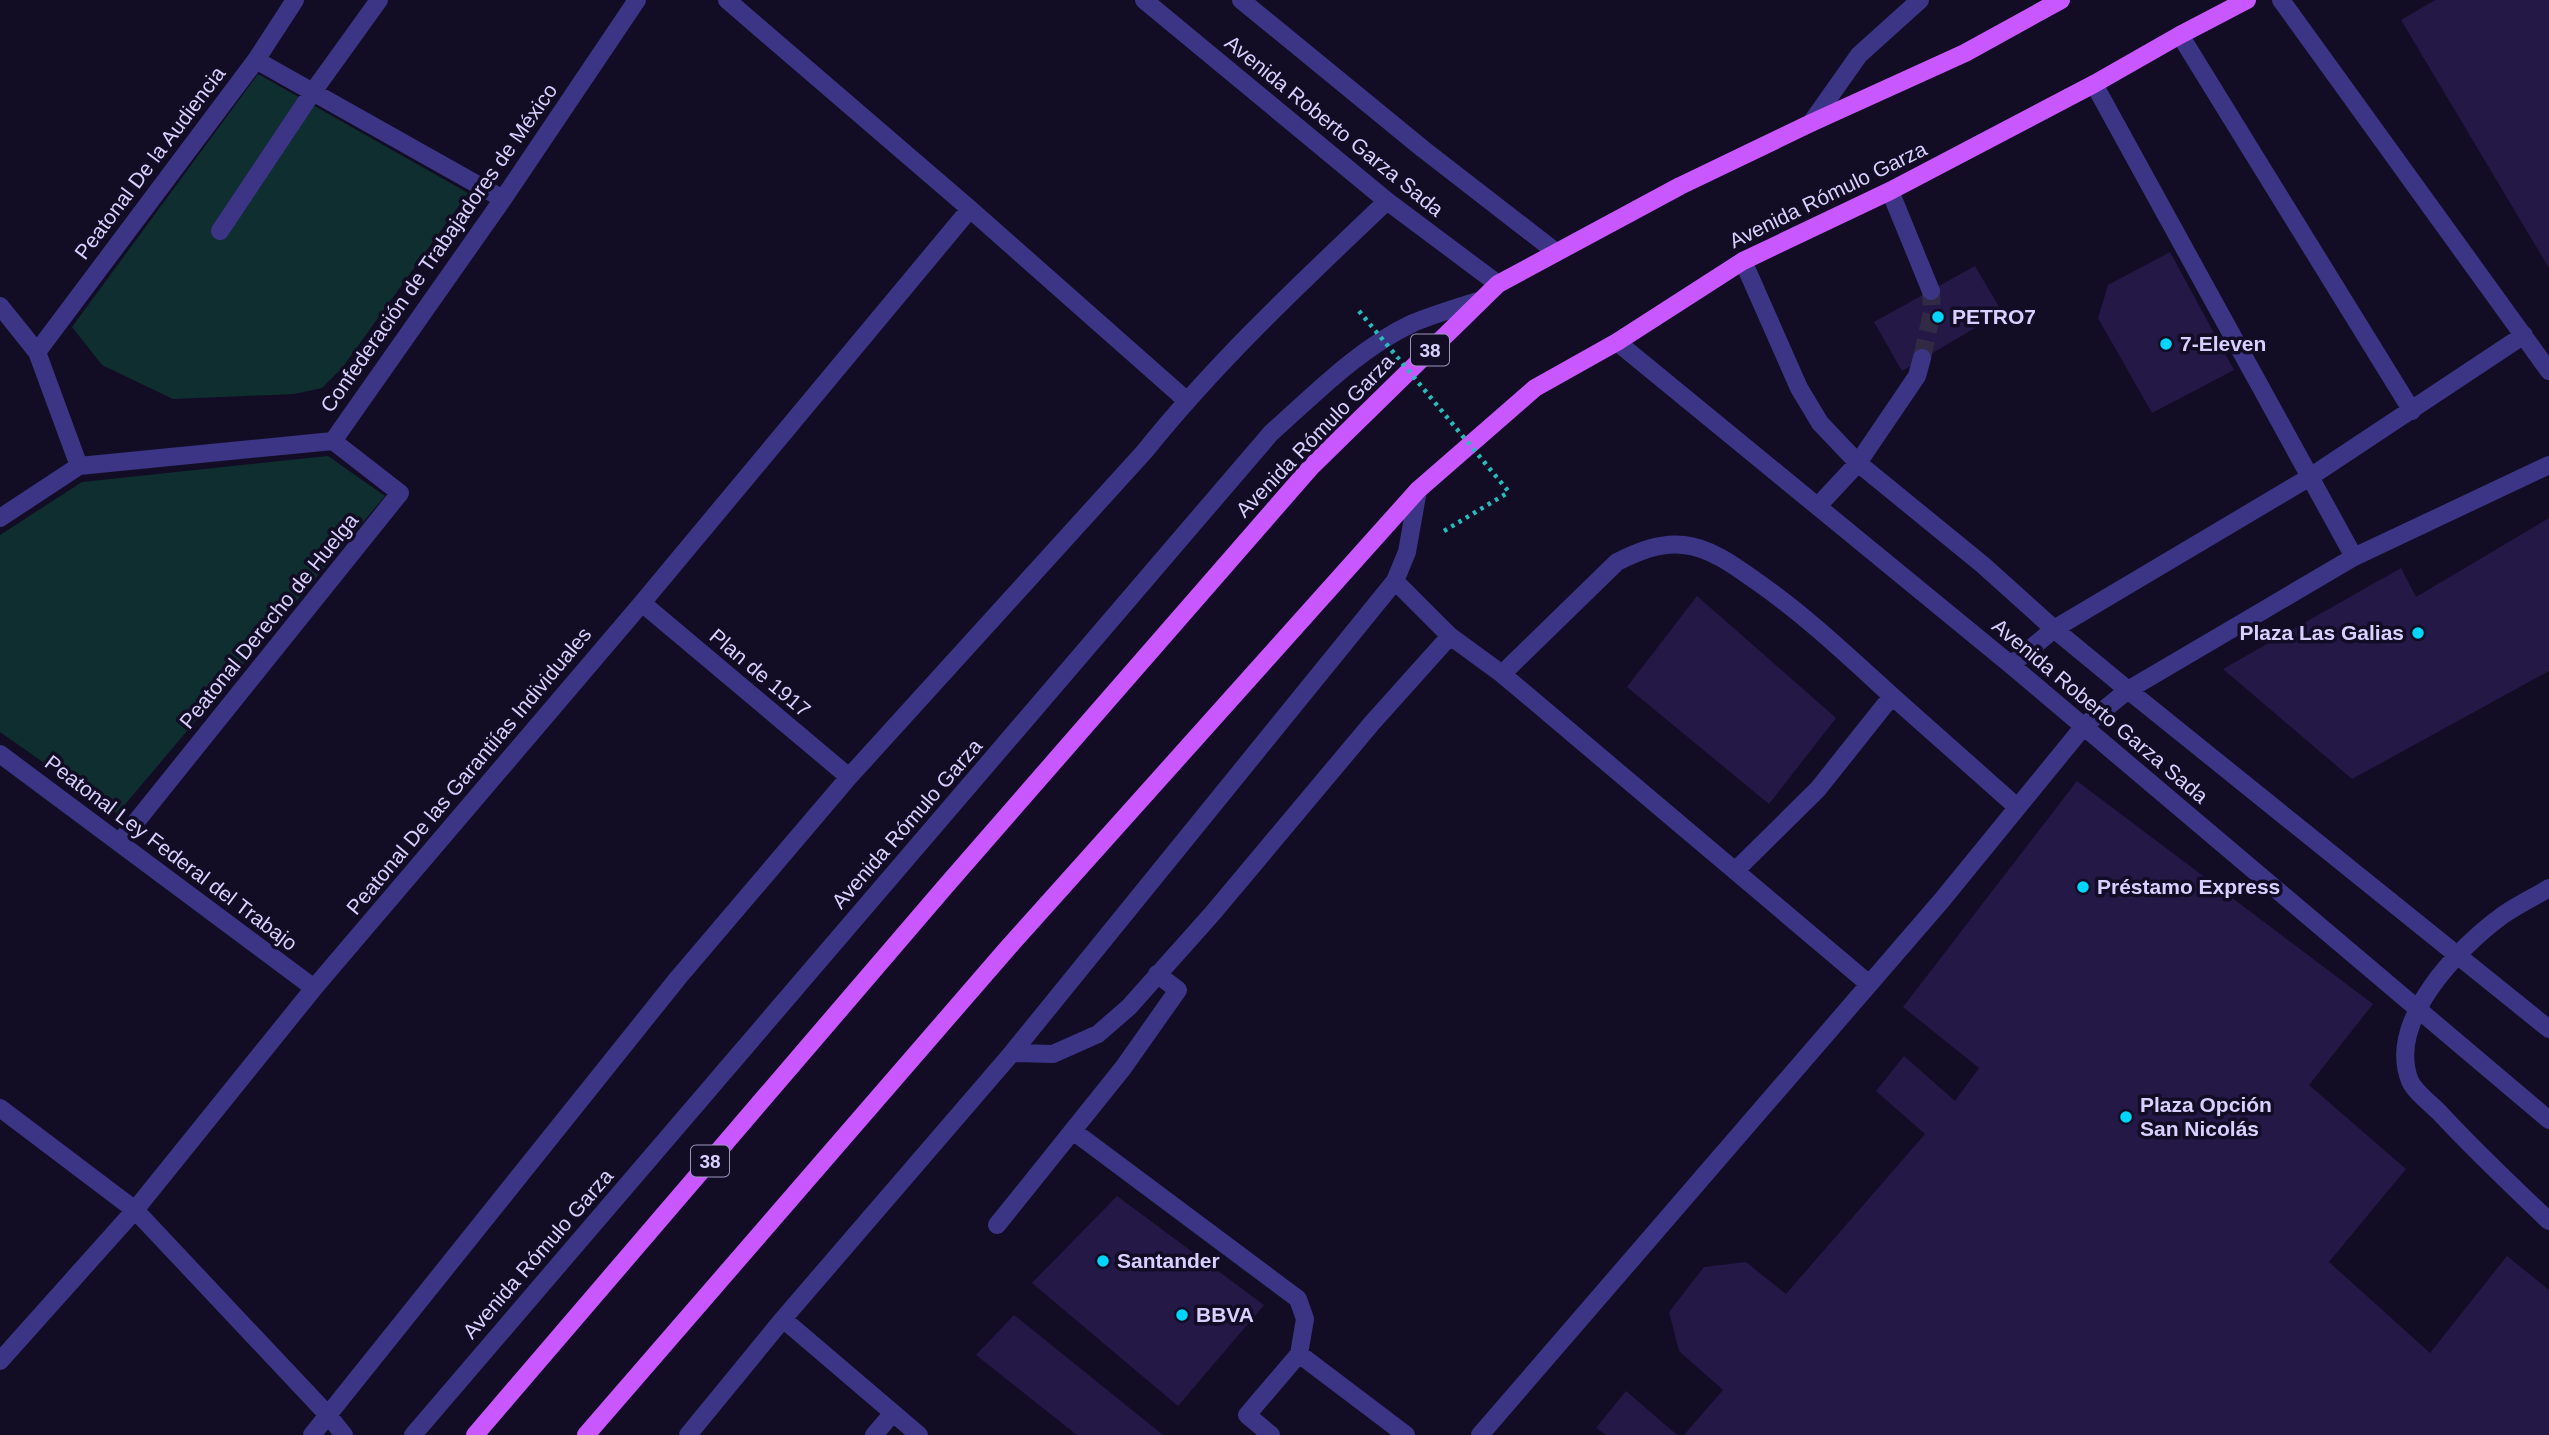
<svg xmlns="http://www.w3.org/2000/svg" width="2549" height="1435" font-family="Arial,sans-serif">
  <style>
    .green { fill: #0f2e2f }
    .building { fill: #241847 }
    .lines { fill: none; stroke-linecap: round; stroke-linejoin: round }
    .minor-tunnel { stroke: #302a45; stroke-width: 18; stroke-dasharray: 18 9; stroke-linecap: butt }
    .path { stroke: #27bcbb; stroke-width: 4.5; stroke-dasharray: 3.5 5; stroke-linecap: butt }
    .minor { stroke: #3c3586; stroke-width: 18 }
    .major { stroke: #c957ff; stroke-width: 18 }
    .path-bridge { stroke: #27bcbb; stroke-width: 4.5; stroke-dasharray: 3.5 5; stroke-linecap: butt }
    .poi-dot { fill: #00d5fb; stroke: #120d24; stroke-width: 2.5 }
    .labels { text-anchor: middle; stroke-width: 7; stroke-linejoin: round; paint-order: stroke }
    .shield { fill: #120d24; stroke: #9d96bd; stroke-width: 2 }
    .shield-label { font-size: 19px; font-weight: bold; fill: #d8d0ff }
    .street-label { font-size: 21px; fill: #d8d0ff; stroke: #120d24 }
    .poi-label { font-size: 21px; font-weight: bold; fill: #d8d0ff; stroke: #120d24; text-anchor: start }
  </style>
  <rect width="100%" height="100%" fill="#120d24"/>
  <path class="green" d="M 258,74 L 468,193 L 342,368 L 322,388 L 294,394 L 173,399 L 102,365 L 72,327 Z
    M 328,456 L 385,496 L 117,814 L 0,732 L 0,535 L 82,482 Z"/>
  <path class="building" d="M 2435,0 L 2549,0 L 2549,268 L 2401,20 Z
    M 2170,252 L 2234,370 L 2152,413 L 2098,318 L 2108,285 Z
    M 1975,266 L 2002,312 L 1902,371 L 1874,322 Z
    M 2549,518 L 2549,671 L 2352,779 L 2223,669 L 2401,568 L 2416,597 Z
    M 1697,596 L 1836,718 L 1769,804 L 1627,687 Z
    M 2077,781 L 2373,1004 L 2309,1085 L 2406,1169 L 2329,1262 L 2430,1353 L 2507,1256 L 2549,1290 L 2549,1435 L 1684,1435 L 1723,1390 L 1679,1351 L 1669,1312 L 1704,1267 L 1746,1262 L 1786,1294 L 1925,1134 L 1876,1091 L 1904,1056 L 1955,1101 L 1979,1068 L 1903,1007 Z
    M 1117,1196 L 1264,1305 L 1178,1406 L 1032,1283 Z
    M 1014,1315 L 1163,1435 L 1077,1435 L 976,1355 Z
    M 1626,1391 L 1677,1435 L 1606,1435 L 1596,1428 Z"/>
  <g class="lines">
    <path class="minor-tunnel" d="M 1922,358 L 1932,312 L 1931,291"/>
    <path class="path" d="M 1444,531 L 1509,492"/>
    <path class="minor" d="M 727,0 L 970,209 L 1186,400
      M 1144,0 L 1387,201 L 1498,284
      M 1241,0 L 1423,149 L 1556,252
      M 2281,0 L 2549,371
      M 2180,35 L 2412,411
      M 256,60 L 503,199
      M 2094,84 L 2354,557
      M 1811,123 L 1859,55 L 1920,0
      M 1890,191 L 1931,291
      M 220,231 L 312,93 L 379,0
      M 1743,261 L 1799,388 L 1820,423 L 1858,463 L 1983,565 L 2054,629 L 2128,690 L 2549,1029
      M 0,306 L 37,352 L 79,466
      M 1617,342 L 2011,665 L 2549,1120
      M 37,352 L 256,60 L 295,0
      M 1818,506 L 1858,463 L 1917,376 L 1922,358
      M 0,518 L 79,466 L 333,441 L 503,199 L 637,0
      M 1395,581 L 1450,636 L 1502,674 L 1869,984
      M 642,603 L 849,777
      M 2011,665 L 2054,629 L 2310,477 L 2524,335
      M 1502,674 L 1617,562 C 1637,552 1660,542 1684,545 C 1711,548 1735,566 1756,581 C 1805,615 1848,656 1892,696 L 1818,789 L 1735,871
      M 1892,696 L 2017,807
      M 0,754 L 314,988
      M 119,843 L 400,493 L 333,441
      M 2549,888 C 2534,897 2518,905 2503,915 C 2459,947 2386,1021 2410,1081 C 2415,1092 2430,1103 2439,1112 C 2474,1150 2511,1185 2549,1221
      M 1012,1053 L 1053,1054 L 1098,1034 L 1129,1007 L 1212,914 L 1372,723 L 1450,636
      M 0,1108 L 135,1210 L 328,1415 L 344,1435
      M 1073,1131 L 1298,1299 L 1305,1319 L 1299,1354 L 1247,1415 L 1271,1435
      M 997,1225 L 1123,1068 L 1178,990 L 1157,974
      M 783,1319 L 919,1435
      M 1299,1354 L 1406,1435
      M 0,1361 L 135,1210 L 314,988 L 642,603 L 970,209
      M 312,1435 L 678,978 L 849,777 L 1145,451 C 1218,360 1303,281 1387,201
      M 413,1435 L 1271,433 C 1316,393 1358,349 1413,323 C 1435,314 1458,307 1481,300
      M 688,1435 L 783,1319 L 1012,1053 L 1395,581 L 1407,552 L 1418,490
      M 874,1435 L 892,1414
      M 1480,1435 L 1942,900 L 2084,726 L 2128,690 L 2354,557 L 2549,465"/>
    <path class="major" d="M 475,1435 L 944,888 L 1311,467 L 1498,284 L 1680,186 L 1811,123 L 1965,53 L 2061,0
      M 586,1435 L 1006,950 L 1418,490 L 1535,388 L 1617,342 L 1743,261 L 1890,191 L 2094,84 L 2180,35 L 2247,0"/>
    <path class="path-bridge" d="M 1359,311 L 1509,492"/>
  </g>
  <g class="poi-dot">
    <circle cx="1938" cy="317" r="7"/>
    <circle cx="2166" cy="344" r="7"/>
    <circle cx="2418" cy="633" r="7"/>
    <circle cx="2083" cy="887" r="7"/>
    <circle cx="2126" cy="1117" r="7"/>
    <circle cx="1103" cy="1261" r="7"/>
    <circle cx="1182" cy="1315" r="7"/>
  </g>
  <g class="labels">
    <g class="shield">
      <rect x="1411" y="334.5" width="38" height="31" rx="5"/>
      <rect x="691" y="1145.5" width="38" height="31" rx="5"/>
    </g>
    <g class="shield-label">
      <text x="1430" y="357">38</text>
      <text x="710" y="1168">38</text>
    </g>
    <g class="street-label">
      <text transform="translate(1334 126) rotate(39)" y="7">Avenida Roberto Garza Sada</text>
      <text transform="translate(150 163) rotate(-53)" y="7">Peatonal De la Audiencia</text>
      <text transform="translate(1828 195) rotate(-26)" y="7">Avenida Rómulo Garza</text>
      <text transform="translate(439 248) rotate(-55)" y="7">Confederación de Trabajadores de México</text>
      <text transform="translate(1315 436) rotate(-46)" y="7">Avenida Rómulo Garza</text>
      <text transform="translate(269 621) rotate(-51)" y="7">Peatonal Derecho de Huelga</text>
      <text transform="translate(760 673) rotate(40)" y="7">Plan de 1917</text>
      <text transform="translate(2100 711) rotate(40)" y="7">Avenida Roberto Garza Sada</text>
      <text transform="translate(469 771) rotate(-50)" y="7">Peatonal De las Garantiías Individuales</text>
      <text transform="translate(907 824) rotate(-49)" y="7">Avenida Rómulo Garza</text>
      <text transform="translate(171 853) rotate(37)" y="7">Peatonal Ley Federal del Trabajo</text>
      <text transform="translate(538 1254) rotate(-49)" y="7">Avenida Rómulo Garza</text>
    </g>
    <g class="poi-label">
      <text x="1952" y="324">PETRO7</text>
      <text x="2180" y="351">7-Eleven</text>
      <text x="2404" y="640" text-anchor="end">Plaza Las Galias</text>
      <text x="2097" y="894">Préstamo Express</text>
      <text x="2140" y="1112">Plaza Opción<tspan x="2140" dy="24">San Nicolás</tspan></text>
      <text x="1117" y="1268">Santander</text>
      <text x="1196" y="1322">BBVA</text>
    </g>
  </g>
</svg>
